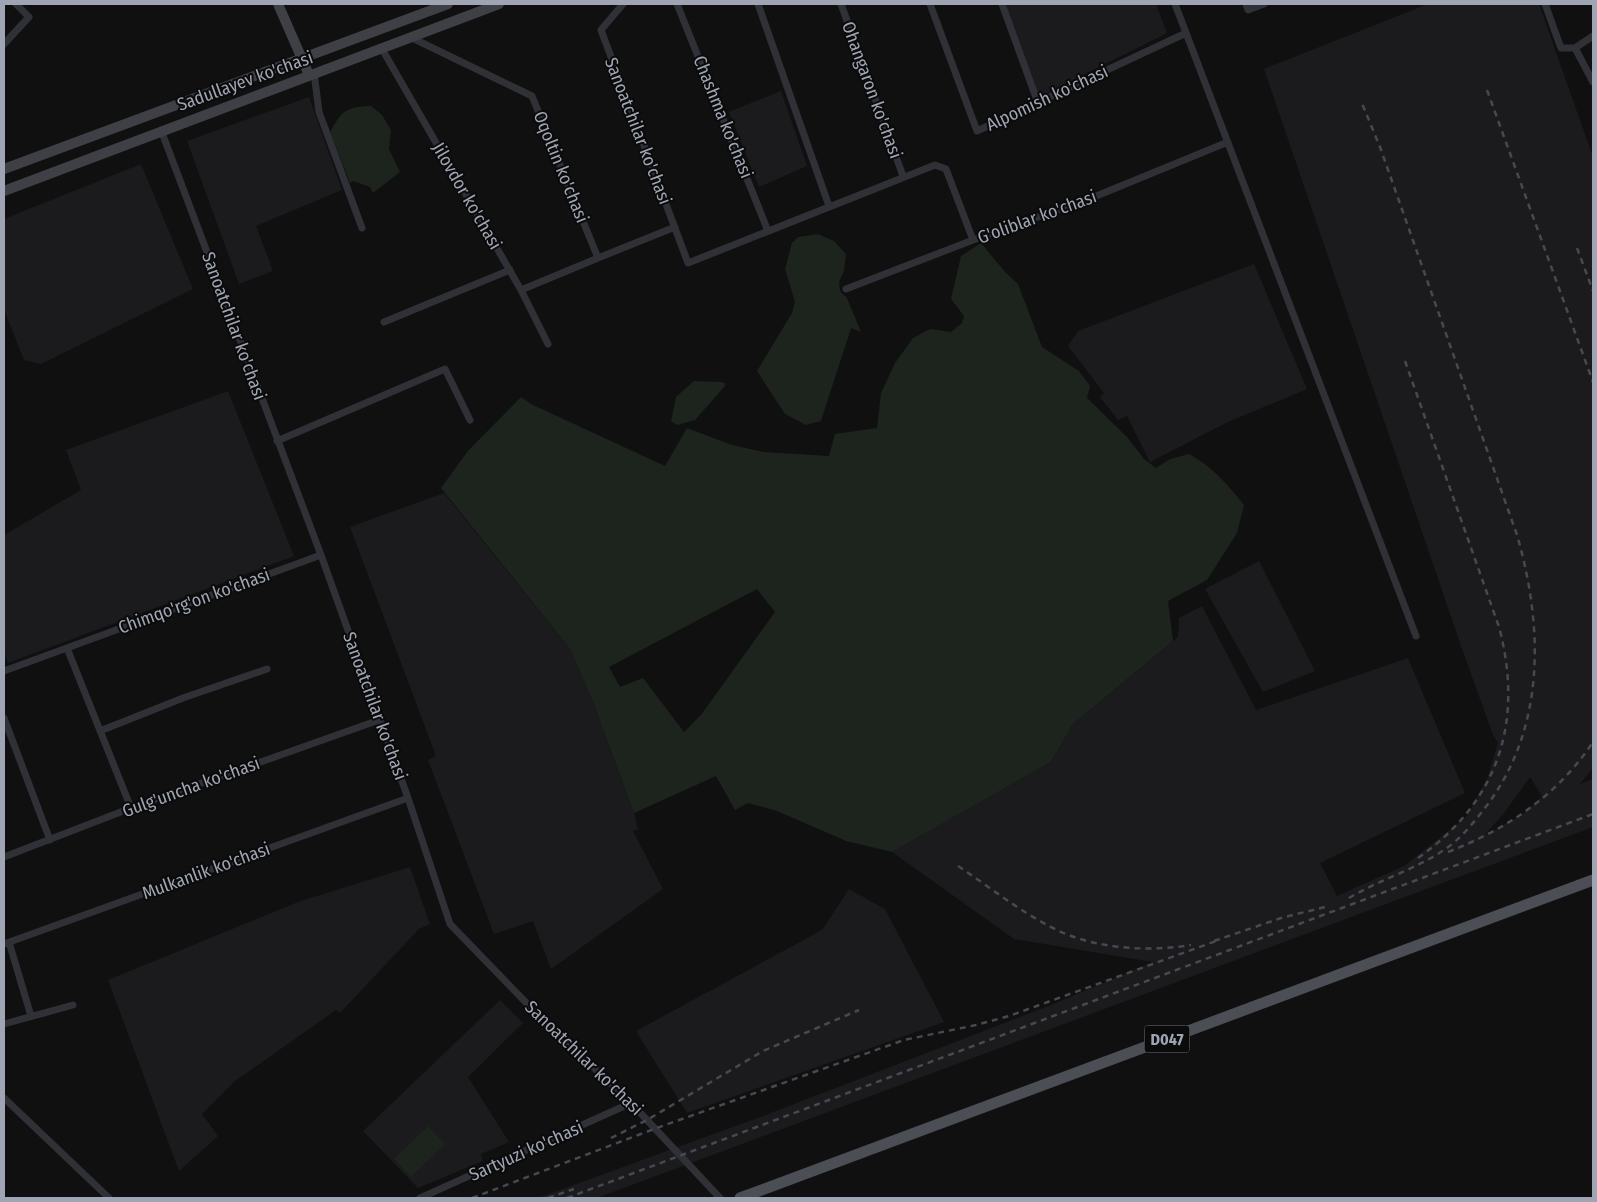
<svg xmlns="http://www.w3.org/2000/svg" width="1597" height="1202" font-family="'Fira Sans Condensed',sans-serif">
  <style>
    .built { fill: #1b1b1e; fill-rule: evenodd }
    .green { fill: #1c241d; fill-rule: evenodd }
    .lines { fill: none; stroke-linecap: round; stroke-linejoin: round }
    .minor { stroke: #303136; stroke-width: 7 }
    .secondary { stroke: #3e4046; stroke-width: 10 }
    .primary { stroke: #4c4e56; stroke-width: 11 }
    .rail { stroke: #474950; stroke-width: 2.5; stroke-dasharray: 6 5; stroke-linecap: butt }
    .labels { text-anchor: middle; stroke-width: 4; stroke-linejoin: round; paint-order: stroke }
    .shield { fill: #0b0b0c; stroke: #737781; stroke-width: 1 }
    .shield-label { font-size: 16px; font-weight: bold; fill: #9fa5b3 }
    .street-label { font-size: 18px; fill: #9fa5b3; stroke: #0b0b0c }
  </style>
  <rect width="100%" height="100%" fill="#101011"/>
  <path class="built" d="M 1005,4 L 1156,4 L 1167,33 L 1039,97 Z
    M 1428,4 L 1539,4 L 1593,157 L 1593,768 L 1580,784 L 1593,779 L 1593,827 L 597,1198 L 538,1198 L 763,1116 L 1051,1005 L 1153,962 L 1014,939 L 892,852 L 1051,762 L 1073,724 L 1178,637 L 1179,618 L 1202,606 L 1256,710 L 1408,658 L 1465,793 L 1320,863 L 1337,896 L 1404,866 L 1466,817 L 1487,779 L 1498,743 L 1493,735 L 1461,646 L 1264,69 ZM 1530,777 L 1542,796 L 1523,814 L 1485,835 L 1505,812 Z
    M 781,91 L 807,166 L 759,187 L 729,112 Z
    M 309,97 L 342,190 L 256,226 L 273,271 L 239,284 L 187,141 Z
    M 141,164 L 193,289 L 41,364 L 24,360 L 4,310 L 4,219 Z
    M 1254,264 L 1307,389 L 1228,422 L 1150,462 L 1127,416 L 1118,420 L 1100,397 L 1104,393 L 1068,346 L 1078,331 Z
    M 228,391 L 294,556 L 8,663 L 4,653 L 4,535 L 81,490 L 66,450 Z
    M 444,493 L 570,649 L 593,702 L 634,813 L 638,829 L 633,831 L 663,889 L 551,969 L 533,921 L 494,934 L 428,760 L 436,756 L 350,527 Z
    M 1259,561 L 1315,671 L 1263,692 L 1205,589 Z
    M 410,867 L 430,924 L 419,929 L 340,1013 L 336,1010 L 235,1081 L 202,1114 L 218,1136 L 179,1171 L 108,980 L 298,902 Z
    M 849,889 L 885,909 L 944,1022 L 687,1113 L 636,1031 L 822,930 Z
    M 500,1000 L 523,1023 L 468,1077 L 509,1142 L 481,1154 L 483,1161 L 418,1188 L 363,1131 Z"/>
  <path class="green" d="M 371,106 L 382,115 L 391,130 L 389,149 L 400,172 L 373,193 L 370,187 L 353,181 L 350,183 L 330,132 C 342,111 345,107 371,106 Z
    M 818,234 L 834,241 L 846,254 L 844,271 L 839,282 L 840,291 L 847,298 L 861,332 L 851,328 L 821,421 L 806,425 L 785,414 L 757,371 L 792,313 L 795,302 L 785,269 L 792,243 L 798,237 Z
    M 981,243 L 1006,273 L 1018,284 L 1042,347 L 1079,371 L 1090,386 L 1087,398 L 1127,437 L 1144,459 L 1156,468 L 1170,459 L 1189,454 C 1212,466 1228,485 1244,505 L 1237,533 L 1207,580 L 1168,601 L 1173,641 L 1073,724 L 1051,762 L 892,852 L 846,841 L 777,811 L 748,803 L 735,810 L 716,776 L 634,813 L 593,702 L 570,649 L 441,488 L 467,452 L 521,397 L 531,404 L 665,466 L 687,428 L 732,445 L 764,452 L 829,456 L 835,434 L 877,428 L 881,393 L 895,363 L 913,338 L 930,329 L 951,332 L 962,323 L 964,316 L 951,299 L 961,256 ZM 757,589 L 775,612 L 701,715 L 684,732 L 643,678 L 620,687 L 609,667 Z
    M 694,381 L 721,382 L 725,383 L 725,386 L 695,420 L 677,425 L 671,421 L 676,397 Z
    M 428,1126 L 445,1144 L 411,1177 L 394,1159 Z"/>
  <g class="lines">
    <path class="minor" d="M 623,4 L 601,30 L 688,263 L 935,165 L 946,169 L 973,240
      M 677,4 L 768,231
      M 758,4 L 829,206
      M 841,4 L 903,176
      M 930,4 L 977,131 L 1186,33
      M 1002,4 L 1038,103
      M 1175,4 L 1416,636
      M 1246,4 L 1248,10 L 1264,4
      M 1545,4 L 1561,48 L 1575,48 L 1593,82
      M 410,37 L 532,96 L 598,258 L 521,290
      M 4,44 L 29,17 L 16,4
      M 1575,48 L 1593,36
      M 382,49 L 521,290 L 548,344
      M 314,73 L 319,112 L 362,228
      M 161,130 L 321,555 L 408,798 L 450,924 L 541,1018 L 631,1103 L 720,1198
      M 598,258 L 675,227
      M 846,289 L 973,240 L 1089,199 L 1228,142
      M 384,322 L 510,270
      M 277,441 L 445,369 L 470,420
      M 67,648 L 131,808
      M 4,671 L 321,555
      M 4,718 L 50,840
      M 100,731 L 183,698 L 267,669
      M 4,857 L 131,808 L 379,720
      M 9,942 L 31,1016
      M 4,944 L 408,798
      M 4,1024 L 73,1005
      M 4,1098 L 109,1198
      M 420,1198 L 631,1103"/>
    <path class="secondary" d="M 278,4 L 309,75
      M 4,169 L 448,4
      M 4,191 L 499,4"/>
    <path class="primary" d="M 740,1198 L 1593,880"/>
    <path class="rail" d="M 1487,90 L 1593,382
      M 1577,248 L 1593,291
      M 1405,361 L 1499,627 C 1524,721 1499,801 1418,858
      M 1448,852 C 1507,829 1557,796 1593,742
      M 958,866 C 991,888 1023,914 1059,931 C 1098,949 1149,952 1191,945
      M 1349,898 C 1379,880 1416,869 1444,850 C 1462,838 1475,821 1488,804 C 1546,725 1543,625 1517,535 L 1380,147 L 1361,101
      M 1214,941 L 1281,918 L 1325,907
      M 611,1138 L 647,1120 L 763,1051 L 859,1010
      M 472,1198 L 654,1129 L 904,1040 L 976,1025 L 1009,1016 L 1219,940
      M 548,1198 L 574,1189
      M 567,1198 L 1593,814"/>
  </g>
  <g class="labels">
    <rect class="shield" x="1144.5" y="1025.5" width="45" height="27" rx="4"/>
    <g class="shield-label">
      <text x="1167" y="1045">D047</text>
    </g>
    <g class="street-label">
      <text transform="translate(245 81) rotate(-20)" y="6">Sadullayev ko'chasi</text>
      <text transform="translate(872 90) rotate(70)" y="6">Ohangaron ko'chasi</text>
      <text transform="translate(1047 98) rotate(-25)" y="6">Alpomish ko'chasi</text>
      <text transform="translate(723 117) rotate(68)" y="6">Chashma ko'chasi</text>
      <text transform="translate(638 131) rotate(69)" y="6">Sanoatchilar ko'chasi</text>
      <text transform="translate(561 167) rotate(68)" y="6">Oqoltin ko'chasi</text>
      <text transform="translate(467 196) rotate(60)" y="6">Jilovdor ko'chasi</text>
      <text transform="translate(1037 217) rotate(-20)" y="6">G'oliblar ko'chasi</text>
      <text transform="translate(234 326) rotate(70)" y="6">Sanoatchilar ko'chasi</text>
      <text transform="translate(194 601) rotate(-20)" y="6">Chimqo'rg'on ko'chasi</text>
      <text transform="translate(375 706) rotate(70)" y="6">Sanoatchilar ko'chasi</text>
      <text transform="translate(191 787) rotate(-20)" y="6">Gulg'uncha ko'chasi</text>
      <text transform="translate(206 871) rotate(-20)" y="6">Mulkanlik ko'chasi</text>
      <text transform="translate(584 1058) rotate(44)" y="6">Sanoatchilar ko'chasi</text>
      <text transform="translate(526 1151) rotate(-24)" y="6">Sartyuzi ko'chasi</text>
    </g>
  </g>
  <rect width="1597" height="1202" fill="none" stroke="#9fa5b3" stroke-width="10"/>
</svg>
